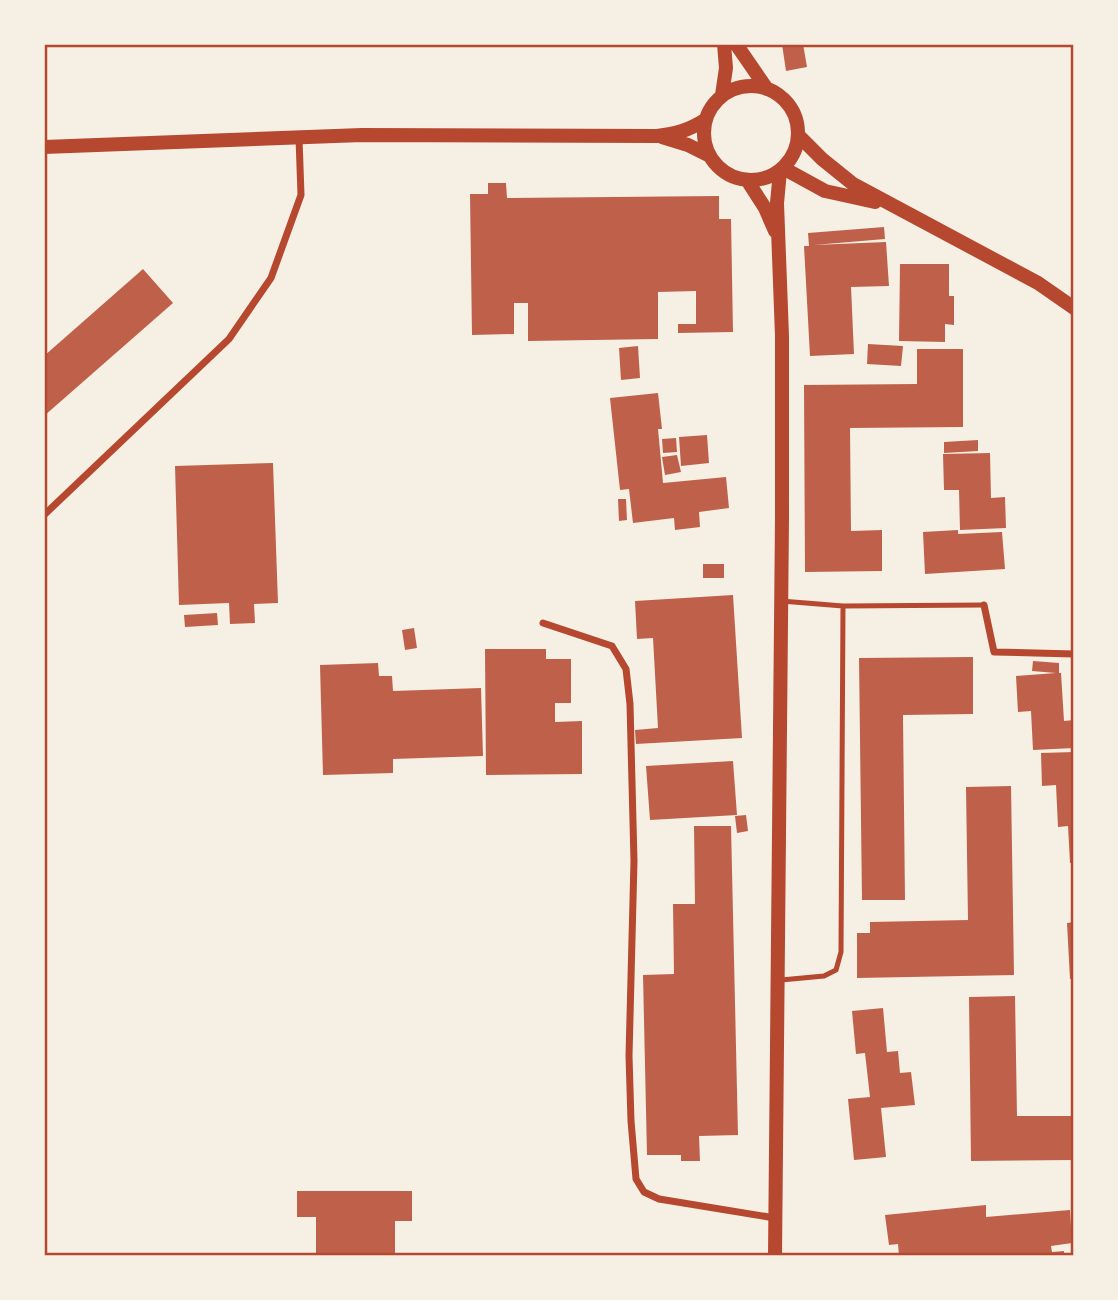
<svg xmlns="http://www.w3.org/2000/svg" width="1118" height="1300" font-family="'Golos Text',sans-serif">
  <style>
    .building { fill: #bf614a }
    .lines { fill: none; stroke-linecap: round; stroke-linejoin: round }
    .service { stroke: #b5482f; stroke-width: 5 }
    .minor { stroke: #b5482f; stroke-width: 7 }
    .secondary { stroke: #b5482f; stroke-width: 14 }
    .neatline { fill: none; stroke: #b5482f; stroke-width: 2.5 }
  </style>
  <rect width="100%" height="100%" fill="#f6efe4"/>
  <path class="building" d="M 782,44 L 803,44 L 807,67 L 786,71 Z
    M 488,183 L 506,183 L 507,198 L 719,196 L 719,219 L 731,219 L 733,332 L 678,333 L 678,324 L 696,324 L 696,291 L 658,292 L 658,339 L 528,341 L 528,303 L 514,303 L 514,334 L 472,335 L 470,194 L 488,194 Z
    M 884,227 L 885,239 L 814,245 L 886,242 L 889,286 L 851,287 L 854,354 L 810,356 L 804,246 L 809,246 L 808,233 Z
    M 900,264 L 949,264 L 949,296 L 954,296 L 954,325 L 945,324 L 945,342 L 899,341 Z
    M 143,269 L 173,303 L 44,416 L 44,356 Z
    M 868,344 L 903,346 L 901,366 L 867,364 Z
    M 638,346 L 640,378 L 621,380 L 619,348 Z
    M 917,349 L 963,349 L 963,427 L 850,428 L 851,531 L 882,530 L 882,571 L 805,572 L 804,385 L 917,384 Z
    M 658,393 L 662,429 L 658,429 L 663,483 L 726,477 L 729,508 L 699,512 L 700,527 L 675,530 L 674,518 L 633,523 L 629,489 L 620,490 L 610,398 Z
    M 707,435 L 709,463 L 681,466 L 679,437 Z
    M 676,438 L 677,452 L 663,453 L 662,439 Z
    M 978,440 L 978,451 L 944,453 L 944,442 Z
    M 990,453 L 991,498 L 1005,497 L 1006,528 L 960,530 L 959,490 L 944,490 L 943,454 Z
    M 677,455 L 681,472 L 665,475 L 662,457 Z
    M 273,463 L 278,603 L 254,604 L 255,623 L 230,624 L 229,603 L 179,605 L 175,466 Z
    M 618,499 L 626,499 L 627,520 L 619,521 Z
    M 958,530 L 958,534 L 1002,532 L 1005,569 L 925,574 L 923,532 Z
    M 703,564 L 724,564 L 724,578 L 703,578 Z
    M 733,595 L 742,738 L 636,744 L 635,730 L 658,728 L 653,638 L 637,639 L 635,601 Z
    M 217,613 L 218,625 L 185,627 L 184,615 Z
    M 414,628 L 417,648 L 405,650 L 402,630 Z
    M 485,649 L 546,649 L 546,659 L 571,659 L 571,703 L 555,703 L 555,722 L 582,721 L 582,774 L 486,775 Z
    M 973,657 L 973,714 L 903,715 L 905,900 L 862,900 L 859,658 Z
    M 1033,661 L 1059,663 L 1059,673 L 1061,673 L 1064,721 L 1074,720 L 1074,748 L 1033,750 L 1031,711 L 1018,712 L 1016,676 L 1056,673 L 1032,671 Z
    M 378,663 L 379,676 L 392,676 L 393,691 L 481,688 L 483,756 L 393,759 L 393,773 L 323,775 L 320,665 Z
    M 1074,752 L 1074,863 L 1070,863 L 1068,826 L 1058,827 L 1056,785 L 1042,786 L 1041,753 Z
    M 733,761 L 737,815 L 650,820 L 646,766 Z
    M 1011,786 L 1014,975 L 857,978 L 857,933 L 870,933 L 870,922 L 968,920 L 966,787 Z
    M 746,815 L 748,831 L 737,833 L 735,816 Z
    M 694,826 L 731,826 L 738,1135 L 699,1136 L 700,1161 L 681,1161 L 681,1155 L 647,1155 L 643,975 L 674,974 L 673,904 L 695,904 Z
    M 1074,922 L 1074,979 L 1070,979 L 1067,923 Z
    M 1015,996 L 1017,1116 L 1074,1116 L 1074,1160 L 971,1161 L 969,997 Z
    M 883,1008 L 887,1052 L 898,1051 L 900,1073 L 911,1072 L 915,1105 L 881,1108 L 886,1157 L 854,1160 L 848,1099 L 870,1097 L 865,1053 L 856,1054 L 852,1011 Z
    M 297,1191 L 412,1191 L 412,1221 L 395,1221 L 395,1256 L 316,1256 L 316,1217 L 297,1217 Z
    M 986,1205 L 986,1217 L 1070,1210 L 1072,1243 L 1051,1246 L 1052,1252 L 1064,1251 L 1064,1256 L 899,1256 L 898,1244 L 889,1245 L 885,1215 Z"/>
  <g class="lines">
    <path class="service" d="M 843,606 L 984,605
      M 781,980 L 824,976 L 836,970 L 841,952 L 843,606 L 781,601"/>
    <path class="minor" d="M 44,515 L 229,339 L 271,278 L 301,195 L 299,138
      M 984,605 L 994,652 L 1074,654
      M 543,623 L 612,646 L 626,669 L 630,704 L 634,861 L 629,1056 L 631,1121 L 636,1179 L 644,1192 L 659,1199 L 775,1218"/>
    <path class="secondary" d="M 736,44 L 767,89
      M704 133a47 47 0 1 1 94 0a47 47 0 1 1-94 0Z
      M 722,95 L 726,68 L 724,44
      M 799,136 L 822,159 L 853,184 L 1038,283 L 1074,308
      M 662,137 L 688,145 L 710,156
      M 44,147 L 362,135 L 657,136 C 676,134 689,130 705,120
      M 783,168 L 825,191 L 875,202
      M 747,180 L 765,208 L 775,231
      M 775,1256 L 782,518 L 782,336 L 777,203 L 780,171"/>
  </g>
  <rect width="1118" height="1300" fill="none" stroke="#f6efe4" stroke-width="91"/>
  <rect x="46" y="46" width="1026" height="1208" class="neatline"/>
</svg>
